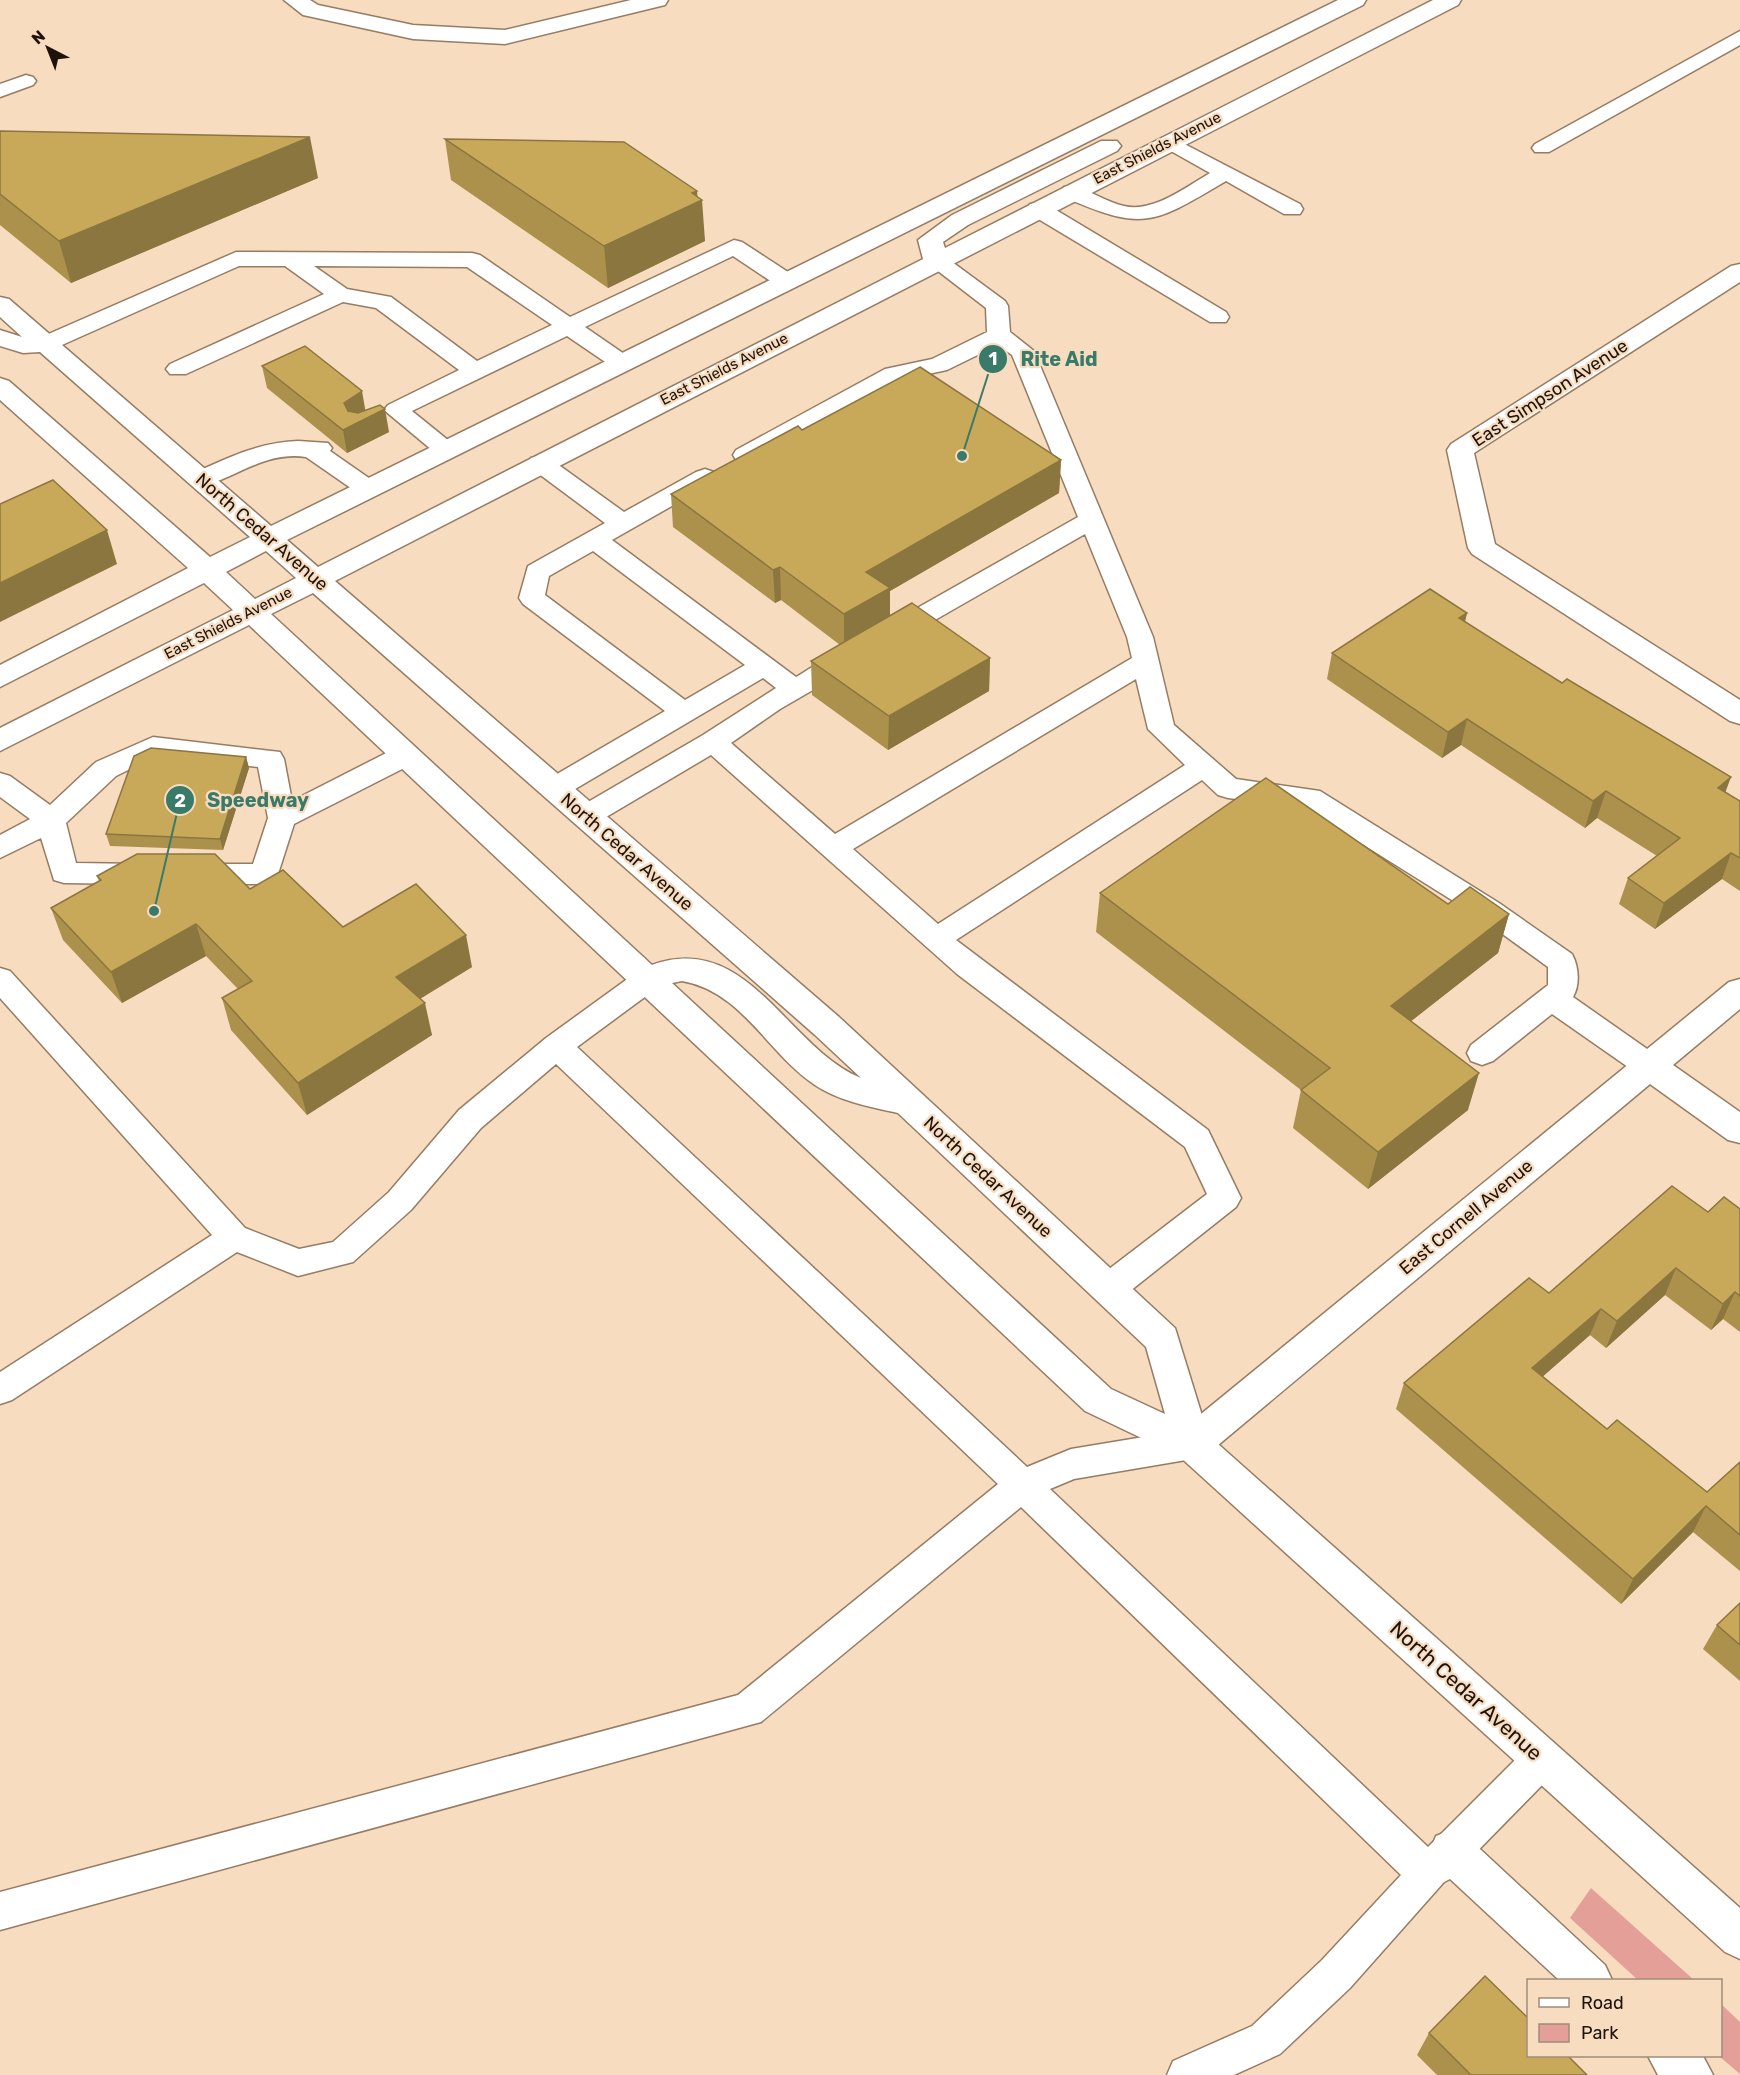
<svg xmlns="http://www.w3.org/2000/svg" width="1740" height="2075" font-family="Rubik,sans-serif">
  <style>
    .green { fill: #e49f99 }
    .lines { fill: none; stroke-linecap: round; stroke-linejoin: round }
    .lane-casing { stroke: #957c63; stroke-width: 3 }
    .street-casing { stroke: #957c63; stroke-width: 3 }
    .secondary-casing { stroke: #957c63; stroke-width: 3 }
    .lane { fill: #fff; fill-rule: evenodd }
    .street { fill: #fff; fill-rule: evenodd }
    .secondary { fill: #fff; fill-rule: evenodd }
    .wall { fill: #ac914d }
    .shaded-wall { fill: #8c763f }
    .building { fill: #c8a95a; stroke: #8c763f; stroke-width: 1.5 }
    .labels { text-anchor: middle; stroke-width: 4.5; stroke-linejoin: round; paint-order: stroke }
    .far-street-label { font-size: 15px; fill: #1d130a; stroke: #f7dcc0 }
    .street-label { font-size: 18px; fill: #1d130a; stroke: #f7dcc0 }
    .near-street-label { font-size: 21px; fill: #1d130a; stroke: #f7dcc0 }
    .leader { fill: none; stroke: #3a7a69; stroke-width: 2 }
    .callout-dot { fill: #3a7a69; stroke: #f7dcc0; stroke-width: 2 }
    .mark-label { font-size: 18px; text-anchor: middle; font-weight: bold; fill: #fff }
    .callout-label { font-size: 20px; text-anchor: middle; font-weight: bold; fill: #3a7a69; stroke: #f7dcc0; stroke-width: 4.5; stroke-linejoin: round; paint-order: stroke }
  </style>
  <rect width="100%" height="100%" fill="#f7dcc0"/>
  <path class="green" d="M 1591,1888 L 1694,1980 L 1638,1980 L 1570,1918 Z
    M 1721,2004 L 1740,2022 L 1740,2074 L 1719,2056 Z"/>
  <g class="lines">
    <defs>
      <path id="lane" d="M 1740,31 L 1740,45 L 1549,152 L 1535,152 L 1532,148 L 1535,144 Z
        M 26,75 L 33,77 L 36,81 L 33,85 L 0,97 L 0,84 Z
        M 1169,136 L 1300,204 L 1303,209 L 1300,214 L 1284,214 L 1226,181 C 1153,224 1144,232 1064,197 L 1061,192 L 1064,187 L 1072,186 C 1090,190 1106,202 1124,206 C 1153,213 1186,187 1210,173 L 1162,146 L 1159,142 L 1162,138 Z
        M 1038,203 L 1046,204 L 1226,312 L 1229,317 L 1226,322 L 1210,322 L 1030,214 L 1027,209 L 1030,204 Z
        M 734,240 L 742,242 L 794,276 L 797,281 L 794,286 L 778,286 L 733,256 L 585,327 L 630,358 L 634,363 L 630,368 L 614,368 L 567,336 L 412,411 L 454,445 L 458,450 L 454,455 L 446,457 L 438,455 L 384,410 L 388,405 L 459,370 L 376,308 L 343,302 L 186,374 L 170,374 L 166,369 L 170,364 L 324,294 L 285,266 L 239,266 L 53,349 L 37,349 L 34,344 L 37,339 L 236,252 L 472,253 L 480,255 L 570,317 ZM 314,266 L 467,267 L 552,325 L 477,361 L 391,297 L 347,289 Z
        M 936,254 L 944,256 L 1005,301 L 1008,306 L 1010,332 L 1034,351 L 1153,637 L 1174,725 L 1236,779 L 1320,791 L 1499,903 L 1572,954 C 1579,967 1580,985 1573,997 L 1660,1058 L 1664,1066 L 1660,1074 L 1649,1078 L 1638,1074 L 1552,1014 L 1493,1061 L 1482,1065 L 1471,1061 L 1467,1053 L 1471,1045 L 1548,985 L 1548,967 L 1479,917 L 1303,807 L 1228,798 L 1218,795 L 1202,780 L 956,940 L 1208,1130 L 1241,1198 L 1236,1207 L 1120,1299 L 1108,1303 L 1096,1299 L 1092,1289 L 1096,1279 L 1207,1194 L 1185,1147 L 957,974 L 711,755 L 596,823 L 586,826 L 576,823 L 572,816 L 576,809 L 703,735 L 776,688 L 763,678 L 565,795 L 555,798 L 545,795 L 541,788 L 545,781 L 665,711 L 523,604 L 519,598 L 528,566 L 605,523 L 531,468 L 528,463 L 531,458 L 540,456 L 549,458 L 624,512 L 696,472 L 705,469 L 714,472 L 717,477 L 714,482 L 612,540 L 796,677 C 814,667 836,647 856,653 L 860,659 L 856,665 L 780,709 L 731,743 L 835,834 L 1132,658 L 1127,637 L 1085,534 L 900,640 L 891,643 L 882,640 L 878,634 L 882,628 L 1078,517 L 1012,355 L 998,345 L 947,370 L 900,380 L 754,460 L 745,462 L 736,460 L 733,455 L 736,450 L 885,369 L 932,359 L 987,332 L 986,308 L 925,261 L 928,256 ZM 593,551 L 745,665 L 685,700 L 545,595 L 549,576 ZM 1136,679 L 1148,729 L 1185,765 L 938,924 L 853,849 Z
        M 298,441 L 328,443 L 332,448 L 330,451 L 376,483 L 379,488 L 376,493 L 367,496 L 358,493 L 306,457 C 266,451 237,477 201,487 L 192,484 L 189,479 L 192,474 C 227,458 260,442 298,441 Z
        M 153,737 L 280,752 L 284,759 L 292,801 L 396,748 L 406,746 L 416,748 L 420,755 L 416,762 L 294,824 L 278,874 L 274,881 L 264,884 L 195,884 L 185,881 L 181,874 L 185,867 L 195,864 L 253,864 L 268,818 L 258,767 L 156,756 L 116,776 L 66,823 L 76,863 L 141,864 L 151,867 L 155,874 L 151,881 L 141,884 L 64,883 L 54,880 L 41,838 L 0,858 L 0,835 L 30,819 L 0,797 L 0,773 L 10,776 L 50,805 L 96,762 Z
        M 0,968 L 10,971 L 245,1228 L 299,1249 L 333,1242 L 389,1192 L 459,1110 L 546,1038 L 637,972 L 647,969 L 657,972 L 662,980 L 657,988 L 577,1047 L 1027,1467 L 1071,1449 L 1192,1429 L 1204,1433 L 1209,1444 L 1204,1455 L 1192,1459 L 1074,1479 L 1050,1489 L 1428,1847 L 1529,1746 L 1542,1741 L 1555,1746 L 1561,1759 L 1555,1772 L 1450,1879 L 1444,1882 L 1350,1988 L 1280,2054 L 1234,2075 L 1167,2075 L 1173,2061 L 1252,2026 L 1322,1960 L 1401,1875 L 1021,1507 L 761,1722 L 0,1930 L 0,1892 L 738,1695 L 998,1484 L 556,1064 L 481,1128 L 411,1210 L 353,1262 L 298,1276 L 237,1252 L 12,1400 L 0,1404 L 0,1372 L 212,1235 L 0,998 Z"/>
      <path id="street" d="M 284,0 L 310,0 L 318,5 L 413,25 L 505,30 L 631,0 L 668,0 L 665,5 L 505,44 L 413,39 L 303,15 Z
        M 1740,264 L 1740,282 L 1474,453 L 1495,544 L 1740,700 L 1740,724 L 1730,721 L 1472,554 L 1468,548 L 1447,450 L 1451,444 L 1731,266 Z
        M 1740,979 L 1740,1009 L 1673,1065 L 1740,1112 L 1740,1143 L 1728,1140 L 1650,1084 L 1205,1456 L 1192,1460 L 1179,1456 L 1173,1444 L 1179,1432 L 1729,982 Z
        M 1451,1830 L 1466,1836 L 1605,1965 L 1612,1980 L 1559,1980 L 1436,1866 L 1430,1851 L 1436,1836 Z
        M 1648,2056 L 1703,2056 L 1713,2075 L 1658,2075 Z"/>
      <path id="secondary" d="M 1338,0 L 1366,0 L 1363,5 L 287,540 L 318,567 L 923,259 L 918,240 L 952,215 L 1101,141 L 1117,141 L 1121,146 L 1117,151 L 968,225 L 943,242 L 945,248 L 1433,0 L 1461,0 L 1458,5 L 335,581 L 839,1017 L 1175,1328 L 1208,1435 L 1740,1908 L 1740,1959 L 1725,1952 L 1179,1456 L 1085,1411 L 249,625 L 0,751 L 0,728 L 233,610 L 204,583 L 0,687 L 0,665 L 188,568 L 0,400 L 0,378 L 9,381 L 210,557 L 250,537 L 40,352 L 23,353 L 0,346 L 0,330 L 22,337 L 0,317 L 0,297 L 9,299 L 271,526 ZM 266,551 L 296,578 L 255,599 L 226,572 ZM 313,593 L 815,1035 L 861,1078 C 787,1048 748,930 652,965 L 271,614 ZM 682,981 C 742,991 768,1054 815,1085 C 839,1101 870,1107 898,1113 L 1146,1347 L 1165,1414 L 1111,1389 L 672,983 Z"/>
    </defs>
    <use href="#lane" class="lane-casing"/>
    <use href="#street" class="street-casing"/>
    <use href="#secondary" class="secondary-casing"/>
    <use href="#lane" class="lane"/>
    <use href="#street" class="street"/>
    <use href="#secondary" class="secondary"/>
  </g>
  <path class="wall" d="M 0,131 L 318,178 L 71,283 L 0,225 Z
    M 445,139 L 697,196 L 705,241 L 608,288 L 451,180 Z
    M 262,366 L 365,411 L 389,432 L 347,453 L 267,388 Z
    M 802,430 L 1061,460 L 1059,493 L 890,591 L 890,616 L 990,658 L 989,691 L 888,750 L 812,695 L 811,661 L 840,645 L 781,600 L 775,603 L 673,527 L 671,494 Z
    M 1467,613 L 1465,621 L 1740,801 L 1740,891 L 1722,879 L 1655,929 L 1619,904 L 1628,878 L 1657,856 L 1597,818 L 1585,828 L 1461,745 L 1442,758 L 1327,679 L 1332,653 Z
    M 246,757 L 249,768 L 223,850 L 110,846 L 106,834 Z
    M 97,876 L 250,889 L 343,927 L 472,967 L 420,999 L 432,1035 L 307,1115 L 231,1030 L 222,998 L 238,989 L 206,956 L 122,1003 L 63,940 L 51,908 L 99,881 Z
    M 1100,893 L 1448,904 L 1509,914 L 1498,953 L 1411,1021 L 1468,1110 L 1368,1189 L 1293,1128 L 1301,1090 L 1096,932 Z
    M 1740,1209 L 1740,1332 L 1723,1319 L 1711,1330 L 1665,1295 L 1606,1348 L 1590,1335 L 1543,1376 L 1607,1429 L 1707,1492 L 1740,1462 L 1740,1571 L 1693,1532 L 1621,1604 L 1396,1409 L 1404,1383 L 1549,1293 L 1708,1212 Z
    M 1740,1603 L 1740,1681 L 1703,1649 L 1717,1625 Z
    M 1429,2033 L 1587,2075 L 1437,2075 L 1417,2055 Z"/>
  <path class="shaded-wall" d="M 310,137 L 318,178 L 71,283 L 59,241 Z
    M 697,191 L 698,202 L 702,200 L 705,241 L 608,288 L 604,246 L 692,193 Z
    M 362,391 L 366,414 L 348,426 L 344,403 Z
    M 385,409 L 389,432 L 347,453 L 343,430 Z
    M 1061,460 L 1059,493 L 890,591 L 890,621 L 844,647 L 844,614 L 866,572 Z
    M 107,530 L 117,564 L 0,622 L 0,583 Z
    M 780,567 L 781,600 L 775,603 L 773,570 Z
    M 1467,613 L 1461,639 L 1459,618 Z
    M 990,658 L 989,691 L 888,750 L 889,716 Z
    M 1467,719 L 1461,745 L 1442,758 L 1448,732 Z
    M 246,757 L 249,768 L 223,850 L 220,839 Z
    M 1731,777 L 1721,804 L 1718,788 Z
    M 1606,791 L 1597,818 L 1585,828 L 1593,801 Z
    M 1731,853 L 1722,879 L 1655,929 L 1664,903 Z
    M 1509,914 L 1498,953 L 1382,1044 L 1391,1006 Z
    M 196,924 L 206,956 L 122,1003 L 111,972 Z
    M 466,935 L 472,967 L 403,1009 L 396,977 Z
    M 425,1003 L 432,1035 L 307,1115 L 298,1083 Z
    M 1479,1073 L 1468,1110 L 1368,1189 L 1378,1152 Z
    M 1676,1268 L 1665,1295 L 1606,1348 L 1617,1321 Z
    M 1735,1292 L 1723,1319 L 1711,1330 L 1723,1304 Z
    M 1601,1309 L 1590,1335 L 1523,1394 L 1532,1368 Z
    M 1706,1506 L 1693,1532 L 1621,1604 L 1633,1579 Z"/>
  <path class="building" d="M 0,131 L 310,137 L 59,241 L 0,194 Z
    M 445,139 L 624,142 L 697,191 L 692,193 L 702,200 L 604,246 Z
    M 305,346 L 362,391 L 344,403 L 348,411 L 358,413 L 380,405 L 385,409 L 343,430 L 262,366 Z
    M 920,367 L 1061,460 L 866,572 L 890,588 L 844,614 L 780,567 L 773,570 L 671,494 L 798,426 L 802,430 Z
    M 53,480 L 107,530 L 0,583 L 0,504 Z
    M 1430,589 L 1467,613 L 1459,618 L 1562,683 L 1567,679 L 1731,777 L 1718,788 L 1740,801 L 1740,858 L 1731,853 L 1664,903 L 1628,878 L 1680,838 L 1606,791 L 1593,801 L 1467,719 L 1448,732 L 1332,653 Z
    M 912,603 L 990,658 L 889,716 L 811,661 Z
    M 151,748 L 246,757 L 220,839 L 106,834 L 134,756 Z
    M 1266,778 L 1448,904 L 1470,887 L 1509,914 L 1391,1006 L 1479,1073 L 1378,1152 L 1301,1090 L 1330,1068 L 1100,893 Z
    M 137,854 L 215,854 L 250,889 L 283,870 L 343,927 L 416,884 L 466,935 L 396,977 L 425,1003 L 298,1083 L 222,998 L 252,981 L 196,924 L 111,972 L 51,908 L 101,880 L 97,876 Z
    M 1672,1186 L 1708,1212 L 1724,1197 L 1740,1209 L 1740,1296 L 1735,1292 L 1723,1304 L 1676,1268 L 1617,1321 L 1601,1309 L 1532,1368 L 1607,1429 L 1617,1420 L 1707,1492 L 1740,1462 L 1740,1535 L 1706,1506 L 1633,1579 L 1404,1383 L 1529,1278 L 1549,1293 Z
    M 1740,1603 L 1740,1645 L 1717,1625 Z
    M 1485,1976 L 1528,2018 L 1528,2055 L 1567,2055 L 1587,2075 L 1471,2075 L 1429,2033 Z"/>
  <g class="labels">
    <g class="far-street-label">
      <text transform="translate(1157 148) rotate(-27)" y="5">East Shields Avenue</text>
      <text transform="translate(724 369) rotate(-27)" y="5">East Shields Avenue</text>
      <text transform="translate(228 623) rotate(-27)" y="5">East Shields Avenue</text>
    </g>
    <g class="street-label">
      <text transform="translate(1550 393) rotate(-33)" y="6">East Simpson Avenue</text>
      <text transform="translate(262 532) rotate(41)" y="6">North Cedar Avenue</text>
      <text transform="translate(627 852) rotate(41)" y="6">North Cedar Avenue</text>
      <text transform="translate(988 1177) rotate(43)" y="6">North Cedar Avenue</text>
      <text transform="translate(1466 1217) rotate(-40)" y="6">East Cornell Avenue</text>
    </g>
    <g class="near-street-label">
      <text transform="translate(1466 1691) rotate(42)" y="7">North Cedar Avenue</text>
    </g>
  </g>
  <path class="leader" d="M962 456L993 359M154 911L180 800"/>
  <g class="callout-dot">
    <circle cx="962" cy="456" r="6"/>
    <circle cx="154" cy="911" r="6"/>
    <circle cx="993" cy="359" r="15"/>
    <circle cx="180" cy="800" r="15"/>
  </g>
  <g class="mark-label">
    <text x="993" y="365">1</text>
    <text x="180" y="807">2</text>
  </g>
  <g class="callout-label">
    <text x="1059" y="366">Rite Aid</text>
    <text x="258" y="807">Speedway</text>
  </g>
  <rect x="1527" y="1979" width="195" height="78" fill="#f7dcc0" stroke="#a08c77" stroke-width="1.5"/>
  <rect x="1539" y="1998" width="30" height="9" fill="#ffffff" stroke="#a08c77" stroke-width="1.5"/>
  <text x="1581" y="2009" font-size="18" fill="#1d130a">Road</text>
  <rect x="1539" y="2024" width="30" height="18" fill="#e49f99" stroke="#a08c77" stroke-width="1.5"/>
  <text x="1581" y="2039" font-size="18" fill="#1d130a">Park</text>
  <g transform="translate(48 48) rotate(318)" stroke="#f7dcc0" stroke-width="4.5" paint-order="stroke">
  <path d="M0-4.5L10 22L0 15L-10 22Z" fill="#1d130a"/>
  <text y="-9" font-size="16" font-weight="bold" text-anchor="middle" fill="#1d130a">N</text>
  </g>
</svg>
